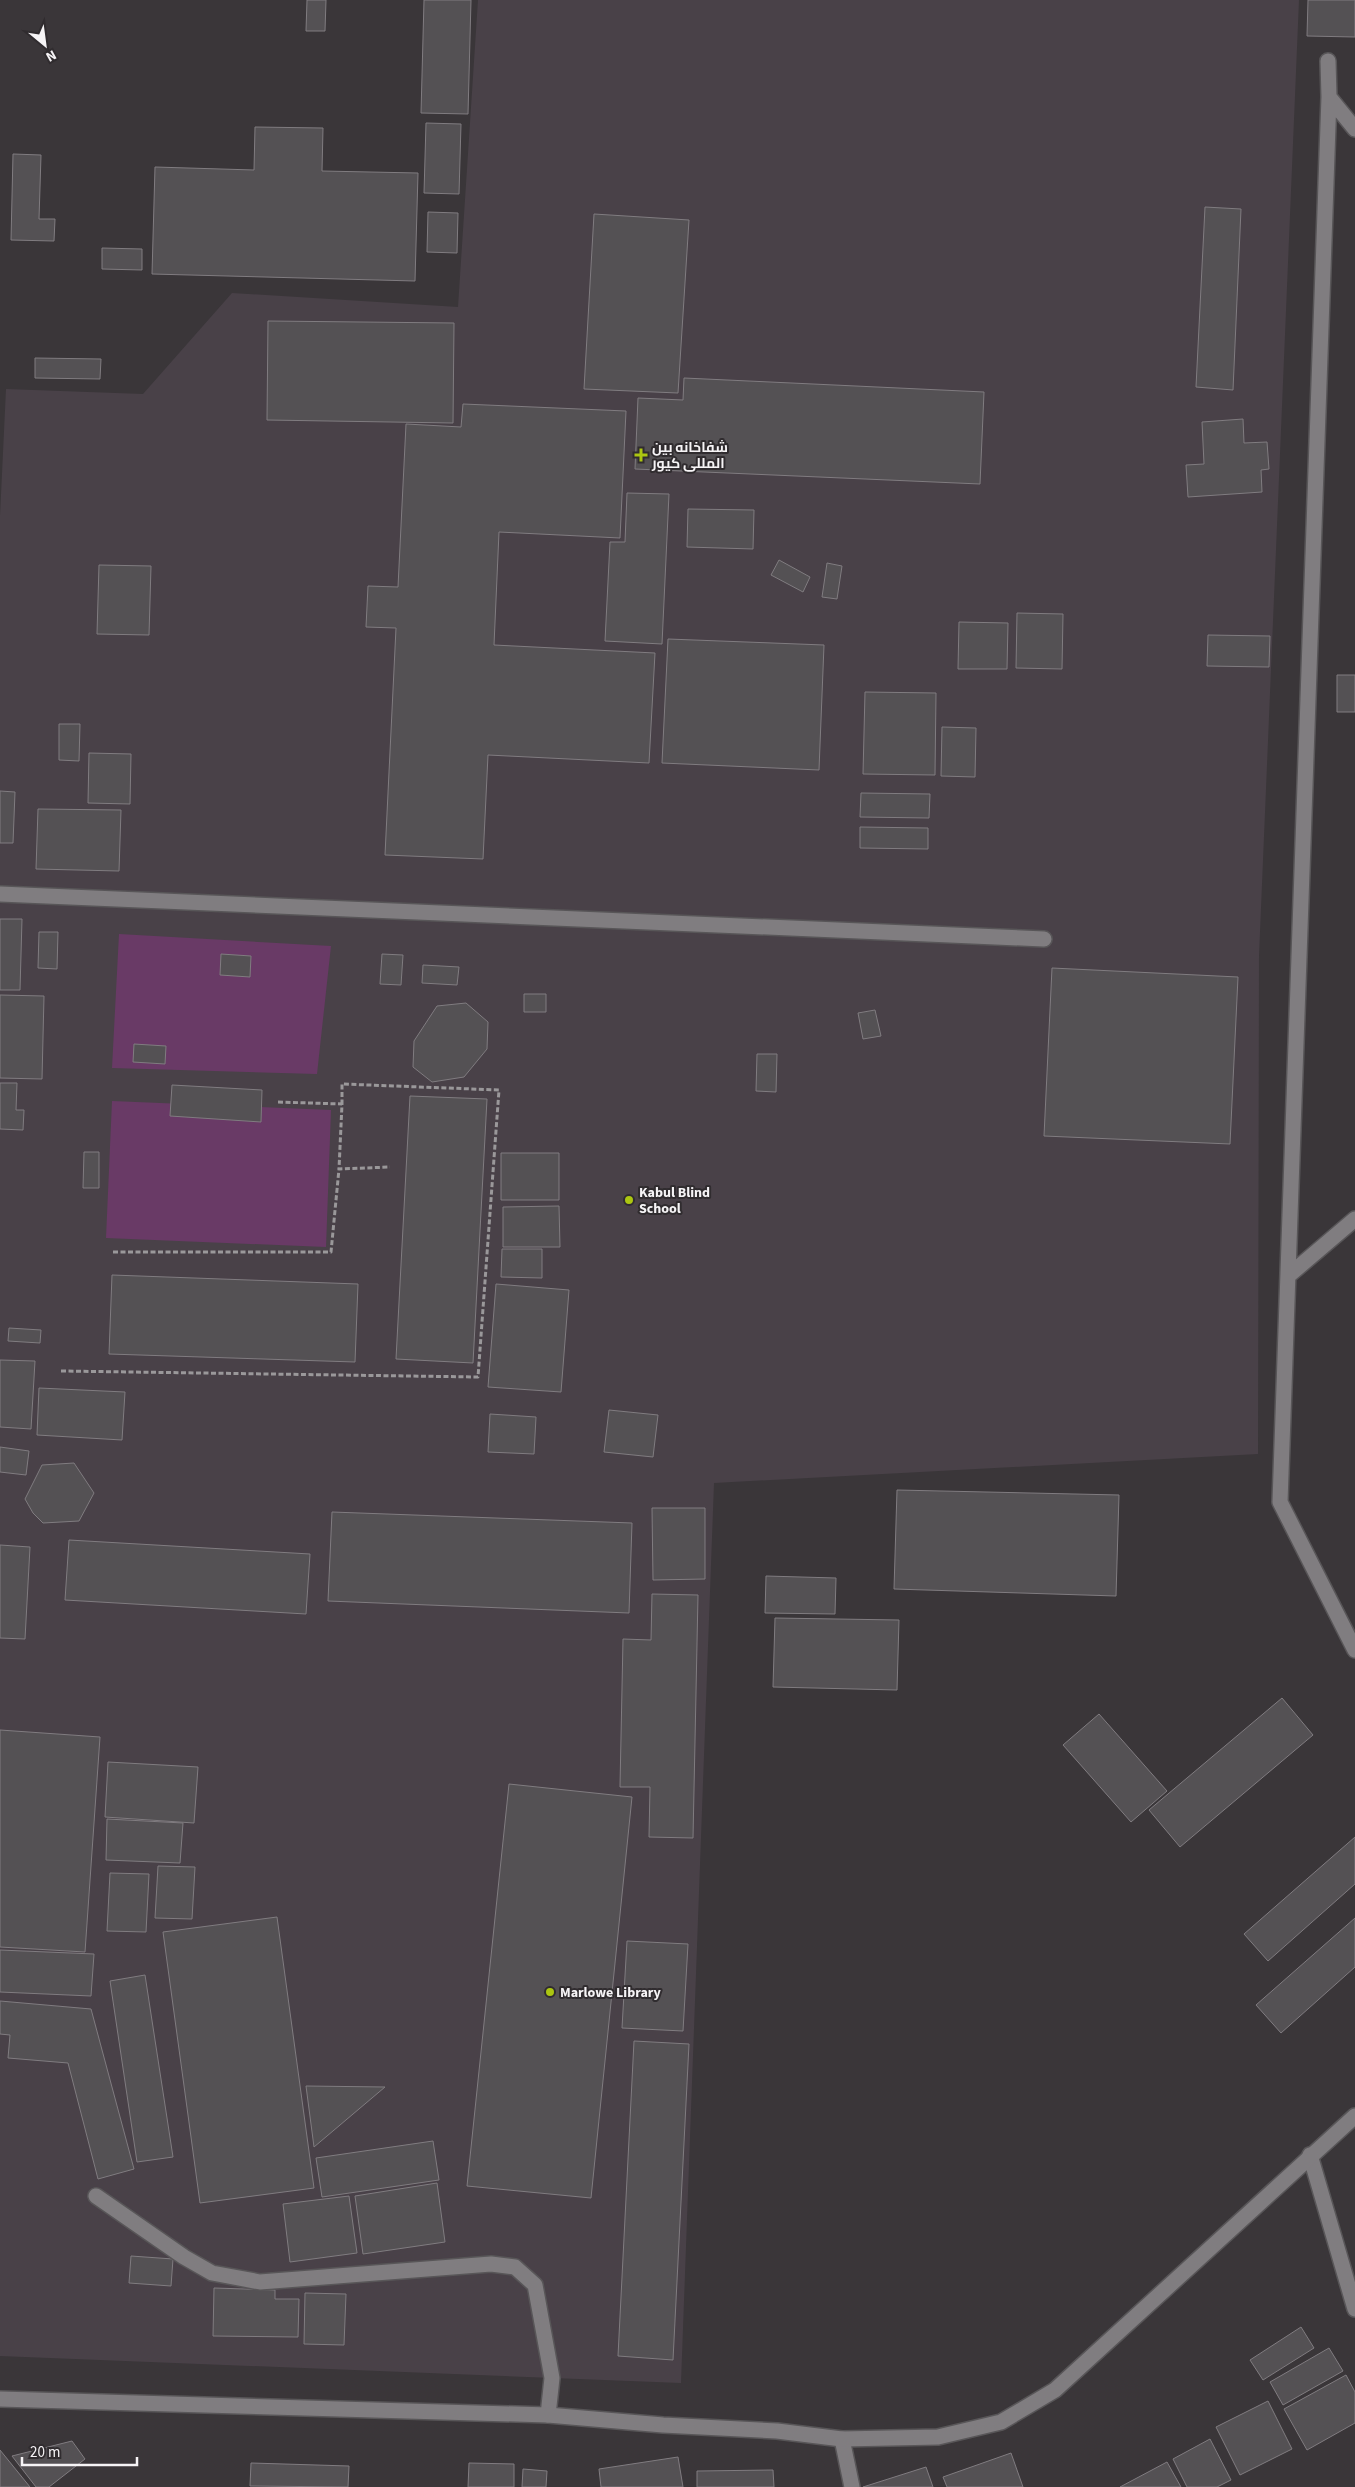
<svg xmlns="http://www.w3.org/2000/svg" width="1355" height="2487" font-family="'Source Sans 3',Cairo,sans-serif">
  <style>
    .built { fill: #494148 }
    .green { fill: #693a66 }
    .building { fill: #545154; stroke: #807c80 }
    .lines { fill: none; stroke-linecap: round; stroke-linejoin: round }
    .service-casing { stroke: #585658; stroke-width: 18 }
    .minor-casing { stroke: #585658; stroke-width: 18 }
    .tertiary-casing { stroke: #585658; stroke-width: 18 }
    .path { stroke: #9a989a; stroke-width: 3; stroke-dasharray: 5 2.5; stroke-linecap: butt }
    .service { stroke: #807d80; stroke-width: 15 }
    .minor { stroke: #807d80; stroke-width: 15 }
    .tertiary { stroke: #807d80; stroke-width: 15 }
    .poi-dot { fill: #acc611; stroke: #302c2f; stroke-width: 2 }
    .labels { text-anchor: middle; stroke-width: 4; stroke-linejoin: round; paint-order: stroke }
    .poi-label { font-size: 14px; font-weight: bold; fill: #f6f4f6; stroke: #302c2f; text-anchor: start }
  </style>
  <rect width="100%" height="100%" fill="#3a3639"/>
  <path class="built" d="M 478,0 L 1299,0 L 1259,956 L 1258,1454 L 714,1483 L 681,2383 L 0,2356 L 0,516 L 6,389 L 143,394 L 232,293 L 458,307 Z"/>
  <path class="green" d="M 119,934 L 331,946 L 317,1074 L 112,1068 Z
    M 112,1101 L 331,1110 L 326,1247 L 106,1238 Z"/>
  <path class="building" d="M 307,0 L 326,0 L 325,31 L 306,31 Z
    M 424,0 L 471,0 L 468,114 L 421,113 Z
    M 1308,0 L 1355,0 L 1355,37 L 1307,36 Z
    M 426,123 L 461,124 L 459,194 L 424,193 Z
    M 255,127 L 323,128 L 322,171 L 418,173 L 415,281 L 152,274 L 155,167 L 254,170 Z
    M 13,154 L 41,155 L 39,219 L 55,219 L 54,241 L 11,240 Z
    M 1205,207 L 1241,209 L 1233,390 L 1196,387 Z
    M 428,212 L 458,213 L 457,253 L 427,252 Z
    M 594,214 L 689,220 L 678,393 L 584,389 Z
    M 102,248 L 142,249 L 142,270 L 102,269 Z
    M 268,321 L 454,323 L 453,423 L 267,420 Z
    M 35,358 L 101,359 L 100,379 L 35,378 Z
    M 684,378 L 984,392 L 980,484 L 635,469 L 638,398 L 683,400 Z
    M 463,404 L 626,411 L 620,538 L 499,532 L 494,645 L 655,653 L 649,763 L 488,755 L 483,859 L 385,855 L 396,628 L 366,627 L 368,586 L 398,587 L 406,424 L 461,427 Z
    M 1243,419 L 1244,443 L 1267,442 L 1269,469 L 1261,470 L 1262,492 L 1188,497 L 1186,465 L 1204,464 L 1202,422 Z
    M 627,493 L 669,494 L 662,644 L 605,641 L 610,542 L 625,542 Z
    M 688,509 L 754,510 L 753,549 L 687,547 Z
    M 779,560 L 810,577 L 803,592 L 771,575 Z
    M 827,563 L 842,566 L 837,599 L 822,597 Z
    M 99,565 L 151,566 L 149,635 L 97,634 Z
    M 1017,613 L 1063,614 L 1062,669 L 1016,668 Z
    M 959,622 L 1008,623 L 1007,669 L 958,669 Z
    M 1208,635 L 1270,636 L 1269,667 L 1207,666 Z
    M 668,639 L 824,645 L 819,770 L 662,763 Z
    M 1337,675 L 1355,675 L 1355,712 L 1337,712 Z
    M 865,692 L 936,693 L 935,775 L 863,774 Z
    M 59,724 L 80,724 L 79,761 L 59,760 Z
    M 942,727 L 976,728 L 975,777 L 941,776 Z
    M 89,753 L 131,754 L 130,804 L 88,803 Z
    M 0,791 L 15,792 L 13,843 L 0,843 Z
    M 861,793 L 930,794 L 929,818 L 860,817 Z
    M 38,809 L 121,810 L 119,871 L 36,869 Z
    M 860,827 L 928,828 L 928,849 L 860,848 Z
    M 0,919 L 22,919 L 20,990 L 0,990 Z
    M 39,932 L 58,932 L 57,969 L 38,968 Z
    M 221,954 L 251,956 L 250,977 L 220,975 Z
    M 382,954 L 403,955 L 401,985 L 380,984 Z
    M 423,965 L 459,967 L 457,985 L 422,983 Z
    M 1052,968 L 1238,977 L 1230,1144 L 1044,1136 Z
    M 524,994 L 546,994 L 546,1012 L 524,1012 Z
    M 0,995 L 44,996 L 42,1079 L 0,1078 Z
    M 466,1003 L 488,1022 L 487,1049 L 464,1077 L 432,1082 L 413,1067 L 414,1041 L 437,1006 Z
    M 875,1010 L 881,1036 L 863,1039 L 858,1013 Z
    M 134,1044 L 166,1046 L 165,1064 L 133,1062 Z
    M 757,1054 L 777,1054 L 776,1092 L 756,1091 Z
    M 0,1083 L 17,1083 L 16,1110 L 24,1110 L 23,1130 L 0,1129 Z
    M 172,1085 L 262,1090 L 261,1122 L 170,1116 Z
    M 410,1096 L 487,1099 L 473,1363 L 396,1359 Z
    M 84,1152 L 99,1152 L 99,1188 L 83,1188 Z
    M 501,1153 L 559,1153 L 559,1200 L 501,1200 Z
    M 559,1206 L 560,1247 L 503,1247 L 503,1207 Z
    M 502,1249 L 542,1249 L 542,1278 L 501,1277 Z
    M 112,1275 L 358,1284 L 355,1362 L 109,1354 Z
    M 496,1284 L 569,1290 L 561,1392 L 488,1387 Z
    M 9,1328 L 41,1330 L 40,1343 L 8,1341 Z
    M 0,1360 L 35,1361 L 31,1429 L 0,1427 Z
    M 39,1388 L 125,1392 L 122,1440 L 37,1435 Z
    M 609,1410 L 658,1415 L 653,1457 L 604,1452 Z
    M 490,1414 L 536,1417 L 534,1454 L 488,1452 Z
    M 0,1447 L 29,1451 L 26,1475 L 0,1472 Z
    M 74,1463 L 94,1493 L 79,1521 L 43,1523 L 33,1513 L 25,1499 L 42,1465 Z
    M 897,1490 L 1119,1495 L 1116,1596 L 894,1589 Z
    M 652,1508 L 705,1508 L 705,1579 L 653,1580 Z
    M 332,1512 L 632,1523 L 629,1613 L 328,1601 Z
    M 69,1540 L 310,1554 L 306,1614 L 65,1600 Z
    M 0,1545 L 30,1547 L 25,1639 L 0,1638 Z
    M 766,1576 L 836,1578 L 835,1614 L 765,1613 Z
    M 652,1594 L 698,1595 L 693,1838 L 649,1837 L 650,1787 L 620,1787 L 623,1639 L 651,1640 Z
    M 775,1618 L 899,1620 L 897,1690 L 773,1687 Z
    M 1282,1698 L 1313,1735 L 1180,1847 L 1149,1810 Z
    M 1099,1714 L 1167,1791 L 1131,1822 L 1063,1745 Z
    M 0,1730 L 100,1737 L 85,1952 L 0,1947 Z
    M 108,1762 L 198,1767 L 194,1823 L 105,1817 Z
    M 509,1784 L 632,1797 L 591,2198 L 467,2186 Z
    M 107,1819 L 183,1823 L 180,1863 L 106,1860 Z
    M 1355,1837 L 1355,1884 L 1268,1961 L 1244,1934 Z
    M 158,1866 L 195,1867 L 192,1919 L 155,1918 Z
    M 110,1873 L 149,1874 L 146,1932 L 107,1931 Z
    M 277,1917 L 314,2188 L 200,2203 L 163,1932 Z
    M 1355,1918 L 1355,1967 L 1281,2033 L 1256,2005 Z
    M 627,1941 L 688,1944 L 683,2031 L 622,2028 Z
    M 0,1950 L 94,1954 L 91,1996 L 0,1992 Z
    M 145,1975 L 173,2157 L 137,2162 L 110,1981 Z
    M 0,2001 L 91,2009 L 134,2169 L 98,2179 L 68,2063 L 8,2058 L 10,2035 L 0,2034 Z
    M 634,2041 L 689,2044 L 673,2360 L 618,2356 Z
    M 306,2086 L 385,2087 L 314,2147 Z
    M 433,2141 L 439,2180 L 322,2197 L 316,2158 Z
    M 437,2183 L 445,2242 L 363,2254 L 355,2196 Z
    M 349,2196 L 357,2253 L 290,2262 L 283,2204 Z
    M 131,2256 L 173,2259 L 171,2286 L 129,2283 Z
    M 214,2288 L 275,2290 L 275,2299 L 299,2299 L 298,2337 L 213,2336 Z
    M 305,2293 L 346,2294 L 344,2345 L 304,2344 Z
    M 1301,2327 L 1314,2348 L 1263,2380 L 1250,2360 Z
    M 1329,2348 L 1343,2371 L 1283,2405 L 1270,2382 Z
    M 1346,2375 L 1355,2392 L 1355,2423 L 1307,2450 L 1284,2409 Z
    M 1268,2401 L 1292,2449 L 1240,2475 L 1216,2427 Z
    M 1210,2439 L 1231,2480 L 1217,2487 L 1187,2487 L 1173,2459 Z
    M 72,2441 L 85,2459 L 49,2487 L 36,2487 L 12,2456 Z
    M 0,2450 L 30,2487 L 0,2487 Z
    M 1011,2453 L 1023,2487 L 947,2487 L 943,2477 Z
    M 678,2457 L 683,2487 L 601,2487 L 599,2469 Z
    M 1167,2462 L 1181,2487 L 1120,2487 Z
    M 251,2463 L 349,2466 L 348,2487 L 250,2486 Z
    M 469,2463 L 514,2464 L 514,2487 L 468,2487 Z
    M 926,2467 L 933,2487 L 863,2487 Z
    M 523,2469 L 547,2471 L 546,2487 L 522,2487 Z
    M 773,2470 L 774,2487 L 697,2487 L 697,2471 Z"/>
  <g class="lines">
    <defs>
      <path id="service" d="M 0,894 L 1044,939
        M 96,2196 L 184,2257 L 212,2273 L 260,2282 L 491,2264 L 515,2267 L 535,2285 L 552,2378 L 548,2415"/>
      <path id="minor" d="M 1328,61 L 1329,97 L 1280,1502 L 1355,1650
        M 1329,97 L 1355,129
        M 1288,1276 L 1355,1219
        M 1310,2155 L 1355,2309
        M 842,2439 L 852,2487"/>
      <path id="tertiary" d="M 0,2399 L 548,2415 L 663,2425 L 777,2431 L 842,2439 L 938,2437 L 1001,2422 L 1055,2390 L 1355,2116"/>
    </defs>
    <use href="#service" class="service-casing"/>
    <use href="#minor" class="minor-casing"/>
    <use href="#tertiary" class="tertiary-casing"/>
    <path class="path" d="M 278,1102 L 342,1104 L 339,1169 L 390,1167
      M 113,1252 L 331,1252 L 339,1169
      M 61,1371 L 478,1377 L 499,1090 L 342,1084 L 342,1104"/>
    <use href="#service" class="service"/>
    <use href="#minor" class="minor"/>
    <use href="#tertiary" class="tertiary"/>
  </g>
  <g class="poi-dot">
    <path d="M638.5 447.5h5v5h5v5h-5v5h-5v-5h-5v-5h5z"/>
    <circle cx="629" cy="1200" r="5"/>
    <circle cx="550" cy="1992" r="5"/>
  </g>
  <g class="labels">
    <g class="poi-label">
      <text x="652" y="452">شفاخانه بین<tspan x="652" dy="16">المللی کیور</tspan></text>
      <text x="639" y="1197">Kabul Blind<tspan x="639" dy="16">School</tspan></text>
      <text x="560" y="1997">Marlowe Library</text>
    </g>
  </g>
  <g transform="translate(45 45) rotate(151)" stroke="#302c2f" stroke-width="4" paint-order="stroke">
  <path d="M0-4L9 19L0 12L-9 19Z" fill="#f6f4f6"/>
  <text y="-8" font-size="14" font-weight="bold" text-anchor="middle" fill="#f6f4f6">N</text>
  </g>
  <path d="M22 2457v8h115v-8" fill="none" stroke="#f6f4f6" stroke-width="2.5"/>
  <text x="30" y="2457" font-size="15" fill="#f6f4f6" stroke="#302c2f" stroke-width="4" paint-order="stroke">20 m</text>
</svg>
